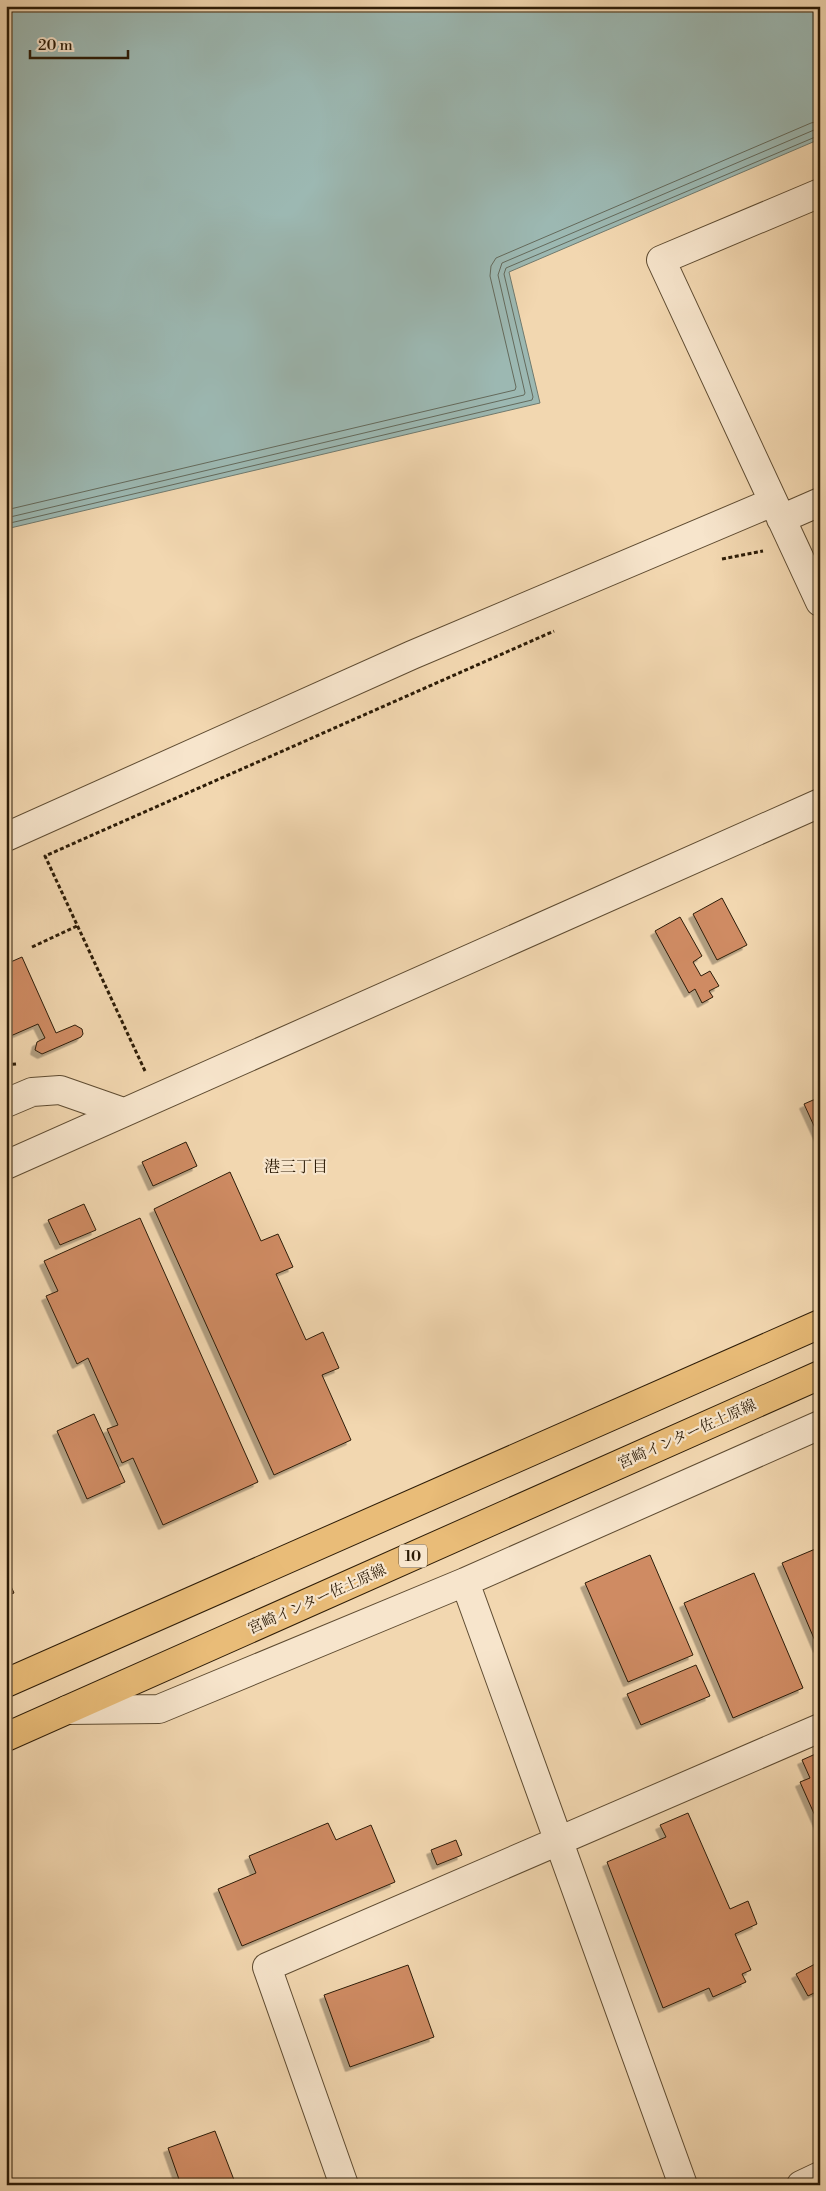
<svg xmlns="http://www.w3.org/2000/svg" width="826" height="2191" font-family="'Libre Bodoni','Noto Serif JP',serif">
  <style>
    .water { fill: #9cb8b2; stroke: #707a6e }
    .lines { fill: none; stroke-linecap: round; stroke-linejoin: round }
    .shore { stroke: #646a5c; stroke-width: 1 }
    .building { fill: #cf8b64; stroke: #2d1c07; filter: url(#shadow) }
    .minor-casing { stroke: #5e4b31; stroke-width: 30 }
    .major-casing { stroke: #2d1c07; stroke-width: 30 }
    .path { stroke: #2d1c07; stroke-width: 3; stroke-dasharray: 4 2.5; stroke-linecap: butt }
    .minor { stroke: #f7e5cc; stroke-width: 28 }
    .major { stroke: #e9bc78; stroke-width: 28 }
    .labels { text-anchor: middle; stroke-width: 4.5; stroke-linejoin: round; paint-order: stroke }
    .shield { fill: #f7e5cc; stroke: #6a5842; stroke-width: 1 }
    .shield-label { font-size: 14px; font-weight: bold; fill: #2d1c07 }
    .street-label { font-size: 15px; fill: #2d1c07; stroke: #f7e5cc }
    .neighbourhood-label { font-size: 16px; fill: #2d1c07; stroke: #f7e5cc }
  </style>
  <defs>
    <filter id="shadow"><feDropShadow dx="-4.5" dy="4.5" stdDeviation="0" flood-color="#0004"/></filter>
  </defs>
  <rect width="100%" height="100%" fill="#f2d7b0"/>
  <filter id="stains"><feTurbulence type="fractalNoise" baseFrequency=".004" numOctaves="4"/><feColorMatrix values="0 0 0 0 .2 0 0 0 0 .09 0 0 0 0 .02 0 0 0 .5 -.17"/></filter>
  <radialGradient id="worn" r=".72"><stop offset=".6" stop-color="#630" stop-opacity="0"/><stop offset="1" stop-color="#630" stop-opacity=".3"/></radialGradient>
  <path class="water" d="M 6,6 L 820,6 L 820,139 L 509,272 L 540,403 L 6,529 Z"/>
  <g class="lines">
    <path class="shore" d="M 6,510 L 515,390 L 516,387 L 490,276 L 491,266 L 496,258 L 811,123 L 820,121
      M 6,518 L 524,395 L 525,393 L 498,275 L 502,263 L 814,130 L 820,129
      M 6,524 L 532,400 L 533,397 L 504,274 L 506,268 L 820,135"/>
  </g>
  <path class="building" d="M 722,898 L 747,945 L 717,960 L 693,914 Z
    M 680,917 L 702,956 L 693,962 L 701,976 L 710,971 L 719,986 L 709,991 L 713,997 L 702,1003 L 695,989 L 689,993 L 655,931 Z
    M 22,957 L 56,1033 L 75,1025 L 82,1029 L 83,1034 L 81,1037 L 42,1054 L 35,1050 L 37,1042 L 45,1038 L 38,1024 L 6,1038 L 6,964 Z
    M 820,1097 L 820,1139 L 804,1104 Z
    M 186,1142 L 197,1166 L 153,1186 L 142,1162 Z
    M 230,1172 L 261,1241 L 278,1234 L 293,1267 L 276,1274 L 306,1340 L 323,1332 L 339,1368 L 322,1375 L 351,1440 L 274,1475 L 154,1209 Z
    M 84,1204 L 96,1230 L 60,1245 L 48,1220 Z
    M 140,1218 L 258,1482 L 163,1525 L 133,1458 L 122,1463 L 107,1429 L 118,1425 L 88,1358 L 77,1364 L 46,1296 L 58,1291 L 44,1261 Z
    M 94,1414 L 125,1482 L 87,1499 L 57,1431 Z
    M 820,1547 L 820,1647 L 818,1648 L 782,1563 Z
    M 650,1555 L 693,1655 L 628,1682 L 585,1583 Z
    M 754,1573 L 803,1688 L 733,1718 L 684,1603 Z
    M 6,1575 L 14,1593 L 6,1596 Z
    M 696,1665 L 710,1696 L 641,1725 L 627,1694 Z
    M 820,1752 L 820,1827 L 800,1782 L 810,1778 L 802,1760 Z
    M 688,1813 L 730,1909 L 748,1901 L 757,1924 L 735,1934 L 751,1970 L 742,1974 L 746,1982 L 713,1997 L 709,1988 L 663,2008 L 607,1862 L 666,1837 L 660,1825 Z
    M 328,1823 L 336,1840 L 371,1825 L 395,1882 L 242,1946 L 218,1889 L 256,1873 L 249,1856 Z
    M 456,1840 L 462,1855 L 437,1865 L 431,1850 Z
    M 817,1963 L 820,1968 L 820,1990 L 808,1996 L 796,1974 Z
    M 408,1965 L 434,2037 L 350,2067 L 324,1995 Z
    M 215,2131 L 236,2185 L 181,2185 L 168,2148 Z"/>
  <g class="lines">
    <defs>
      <path id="minor" d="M 820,193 L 661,260 L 820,602
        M 781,519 L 820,502
        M 6,837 L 412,655 L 773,502
        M 6,1103 L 32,1092 L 60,1090 L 123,1112
        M 6,1165 L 820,803
        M 465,1582 L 683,2185
        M 67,1710 L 159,1709 L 465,1582 L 820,1425
        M 344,2185 L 267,1967 L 820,1728
        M 801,2185 L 820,2176"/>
      <path id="major" d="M 6,1683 L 820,1324
        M 6,1737 L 820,1375"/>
    </defs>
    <use href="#minor" class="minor-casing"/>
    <use href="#major" class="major-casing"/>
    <path class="path" d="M 722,559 L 763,551
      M 32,947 L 77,926
      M 6,1065 L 16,1064
      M 145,1071 L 45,856 L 554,631"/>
    <use href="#minor" class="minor"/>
    <use href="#major" class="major"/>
  </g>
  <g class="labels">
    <rect class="shield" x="399" y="1544.5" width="28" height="23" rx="4"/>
    <g class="shield-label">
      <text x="413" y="1561">10</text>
    </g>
    <g class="street-label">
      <text transform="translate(687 1434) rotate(-24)" y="5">宮崎インター佐土原線</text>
      <text transform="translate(317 1599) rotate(-24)" y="5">宮崎インター佐土原線</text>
    </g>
    <g class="neighbourhood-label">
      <text x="296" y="1172">港三丁目</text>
    </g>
  </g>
  <rect width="826" height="2191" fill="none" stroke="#f2d7b0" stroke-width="25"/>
  <rect x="8" y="8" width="811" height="2176" fill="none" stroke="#2d1c07" stroke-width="2.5"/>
  <rect x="12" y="12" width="801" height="2166" fill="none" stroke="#2d1c07"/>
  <path d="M30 50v8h98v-8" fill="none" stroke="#2d1c07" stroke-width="2.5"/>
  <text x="38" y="50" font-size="15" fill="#2d1c07" stroke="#f7e5cc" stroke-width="4" paint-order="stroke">20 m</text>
  <rect width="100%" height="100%" filter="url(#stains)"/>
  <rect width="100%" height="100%" fill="url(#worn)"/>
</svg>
